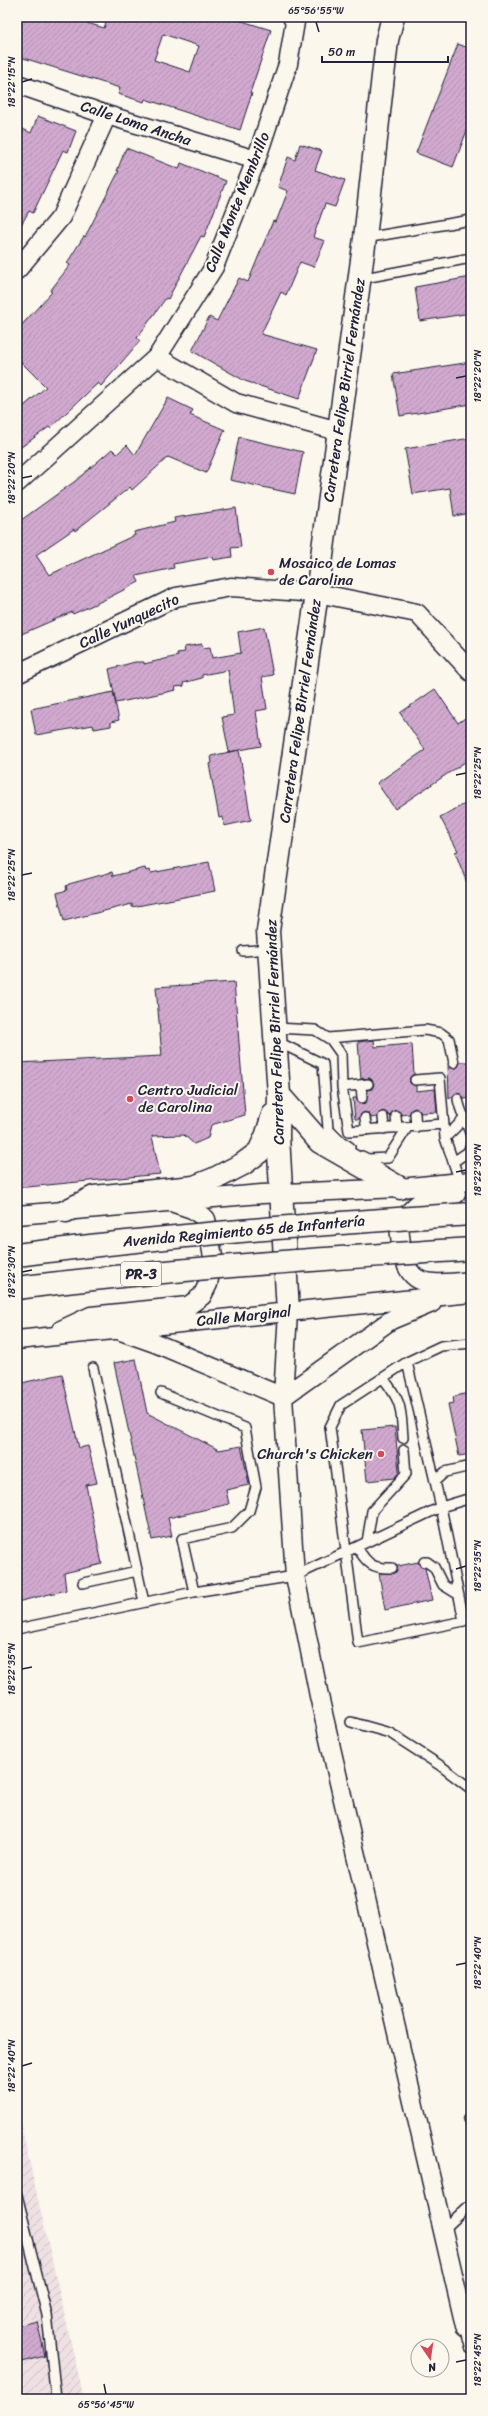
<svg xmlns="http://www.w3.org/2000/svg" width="488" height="2416" font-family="Sriracha,sans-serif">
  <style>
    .industrial { fill: url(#industrial-furrows) }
    .building { fill: url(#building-hatch); stroke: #22223b; fill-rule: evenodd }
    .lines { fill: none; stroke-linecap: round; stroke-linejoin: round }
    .lane-casing { stroke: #22223b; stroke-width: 12 }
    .street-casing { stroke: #22223b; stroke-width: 21 }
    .secondary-casing { stroke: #22223b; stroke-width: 25 }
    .lane { stroke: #fbf7ec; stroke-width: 9 }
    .street { stroke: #fbf7ec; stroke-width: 18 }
    .secondary { stroke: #fbf7ec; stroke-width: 22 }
    .primary-bridge-casing { stroke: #22223b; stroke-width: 25; stroke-linecap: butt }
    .primary-bridge { stroke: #fbf7ec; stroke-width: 22 }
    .ticks { fill: none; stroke: #22223b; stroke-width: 1.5 }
    .poi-dot { fill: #d1495b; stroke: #fbf7ec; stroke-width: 1.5 }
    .labels { text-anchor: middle; stroke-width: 4; stroke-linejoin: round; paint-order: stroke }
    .shield { fill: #fbf7ec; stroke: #636270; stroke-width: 1 }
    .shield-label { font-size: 14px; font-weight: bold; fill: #22223b }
    .street-label { font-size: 15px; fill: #22223b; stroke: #fbf7ec }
    .poi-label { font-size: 15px; fill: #22223b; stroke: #fbf7ec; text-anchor: start }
    .neatline { fill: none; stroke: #22223b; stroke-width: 1.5 }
    .ticks-label { font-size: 10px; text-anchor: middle; fill: #22223b }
  </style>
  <defs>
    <pattern id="industrial-furrows" width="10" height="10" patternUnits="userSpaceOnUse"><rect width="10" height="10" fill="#eee0e3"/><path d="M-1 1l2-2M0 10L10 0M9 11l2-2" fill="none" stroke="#ccc0c4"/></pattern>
    <pattern id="building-hatch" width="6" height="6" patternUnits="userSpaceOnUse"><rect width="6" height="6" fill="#d1a9cf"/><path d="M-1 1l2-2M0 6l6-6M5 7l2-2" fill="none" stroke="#b391b3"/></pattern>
  </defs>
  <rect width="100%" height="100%" fill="#fbf7ec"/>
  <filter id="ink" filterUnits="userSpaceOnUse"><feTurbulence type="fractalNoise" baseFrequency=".025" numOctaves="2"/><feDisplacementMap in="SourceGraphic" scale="8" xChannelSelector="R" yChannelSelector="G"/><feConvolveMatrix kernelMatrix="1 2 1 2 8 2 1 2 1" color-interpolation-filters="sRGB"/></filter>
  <g filter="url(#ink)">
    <path class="industrial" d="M 17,2108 L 84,2399 L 17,2399 Z"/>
    <path class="building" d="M 17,17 L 67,17 L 104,28 L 108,17 L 240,17 L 239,20 L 271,30 L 250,93 L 252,93 L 240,130 L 145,99 L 144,102 L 118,94 L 120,88 L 17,56 ZM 163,34 L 199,46 L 190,72 L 154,60 Z
      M 458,44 L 471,49 L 471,120 L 453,167 L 416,153 Z
      M 38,116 L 76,131 L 68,152 L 63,150 L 33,213 L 29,211 L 17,232 L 17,126 L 31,133 Z
      M 300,144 L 322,151 L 315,170 L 345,180 L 335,207 L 325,204 L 313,237 L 325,241 L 314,267 L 300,262 L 286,295 L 281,292 L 261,334 L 317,350 L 299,399 L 245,381 L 192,351 L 209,317 L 217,321 L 239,278 L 248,282 L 273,221 L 276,222 L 288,191 L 278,187 L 288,157 L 295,160 Z
      M 126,148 L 179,169 L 181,163 L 226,181 L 204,237 L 201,236 L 168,299 L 166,298 L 137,338 L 140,341 L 101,386 L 98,383 L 50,428 L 49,427 L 17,450 L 17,412 L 46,387 L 17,358 L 17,330 L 52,292 L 50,291 L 70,265 L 67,263 L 84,236 L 85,237 L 119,171 L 117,171 Z
      M 471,277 L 471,313 L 420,321 L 415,287 Z
      M 471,362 L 471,404 L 400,416 L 393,374 Z
      M 168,398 L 193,410 L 190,415 L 225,430 L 206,473 L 168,457 L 132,490 L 130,487 L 75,531 L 74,529 L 36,555 L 49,575 L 135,535 L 134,532 L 175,522 L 174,518 L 236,508 L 241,547 L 231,548 L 232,557 L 213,560 L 212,557 L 173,564 L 174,568 L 136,576 L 139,582 L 106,599 L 73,614 L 72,612 L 17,636 L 17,523 L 74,482 L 112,449 L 117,454 L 127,445 L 135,455 Z
      M 239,437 L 303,452 L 295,494 L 230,480 Z
      M 471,438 L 471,513 L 454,516 L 450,488 L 413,494 L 405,449 Z
      M 264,627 L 273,675 L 262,677 L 267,709 L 256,711 L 261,746 L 229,752 L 222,717 L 234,715 L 228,670 L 202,675 L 202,678 L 183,683 L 184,686 L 175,687 L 176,690 L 116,703 L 109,669 L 135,662 L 144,662 L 144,664 L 178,656 L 177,653 L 185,652 L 184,647 L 202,644 L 203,648 L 210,647 L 212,658 L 241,653 L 238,632 Z
      M 435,689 L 458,723 L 471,714 L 471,758 L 395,809 L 377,783 L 425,750 L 400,713 Z
      M 113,692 L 119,720 L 111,722 L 111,726 L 94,729 L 93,725 L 36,735 L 31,709 Z
      M 239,750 L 251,820 L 224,826 L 223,817 L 219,818 L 218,812 L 209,764 L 212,763 L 211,756 Z
      M 465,804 L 471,816 L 470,891 L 455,852 L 458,851 L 440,817 Z
      M 209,862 L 215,891 L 132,907 L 132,904 L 64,921 L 57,893 L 67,890 L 66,886 L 69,884 L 112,872 L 113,876 L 145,868 L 146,871 L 150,870 L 151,873 Z
      M 234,982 L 245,1115 L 211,1125 L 208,1138 L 194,1144 L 184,1135 L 152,1136 L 160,1174 L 17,1188 L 17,1063 L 162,1056 L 156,987 Z
      M 374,1040 L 375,1047 L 412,1044 L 414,1074 L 410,1077 L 410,1083 L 416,1086 L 416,1091 L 435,1089 L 437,1112 L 421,1113 L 418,1109 L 414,1108 L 409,1114 L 402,1115 L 395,1110 L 389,1116 L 382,1111 L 377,1117 L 371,1118 L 369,1114 L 364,1112 L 359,1119 L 355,1119 L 353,1098 L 356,1098 L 360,1104 L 366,1103 L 367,1090 L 372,1089 L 374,1084 L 370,1078 L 361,1079 L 358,1042 Z
      M 460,1062 L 471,1062 L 471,1098 L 464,1099 L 462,1095 L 457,1093 L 449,1099 L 448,1063 L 450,1067 L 455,1069 Z
      M 136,1359 L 147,1413 L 219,1450 L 241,1446 L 249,1485 L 226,1490 L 229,1504 L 168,1518 L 172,1536 L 152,1540 L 114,1363 Z
      M 62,1374 L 79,1448 L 88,1446 L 97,1483 L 86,1485 L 102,1564 L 64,1573 L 66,1590 L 17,1602 L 17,1384 Z
      M 471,1392 L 471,1454 L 459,1456 L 448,1404 L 454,1403 L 453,1397 Z
      M 395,1427 L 399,1472 L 394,1478 L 367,1481 L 362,1430 Z
      M 418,1562 L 421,1567 L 425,1568 L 432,1600 L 385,1610 L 379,1573 L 395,1573 L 398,1566 Z
      M 37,2321 L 45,2356 L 17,2363 L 17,2326 Z"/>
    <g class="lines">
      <defs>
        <path id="lane" d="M 365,238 L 471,220
          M 359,279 L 471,258
          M 243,951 L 270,949
          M 275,1028 L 315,1030 L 331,1040 L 341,1054 L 342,1087 L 349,1131 L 444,1124
          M 328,1038 L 425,1030 L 441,1033 L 449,1039 L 454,1063
          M 276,1041 L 323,1064 L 328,1129 L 338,1139 L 350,1147
          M 415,1080 L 440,1078 L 445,1138 L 460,1182
          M 361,1085 L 362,1098
          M 342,1087 L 368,1084
          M 458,1099 C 460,1112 467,1122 471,1136
          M 415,1114 L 416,1127
          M 396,1116 L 397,1128
          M 383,1117 L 384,1129
          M 365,1118 L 367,1130
          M 445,1138 L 466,1117
          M 362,1156 L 368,1159 L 388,1158 L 407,1128
          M 453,1162 L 468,1152 L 471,1144
          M 407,1362 L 341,1405 L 330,1427 L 358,1643 L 464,1621 L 441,1507 L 407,1362 L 441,1346 L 471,1343
          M 93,1368 L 144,1602
          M 383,1378 C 402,1402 401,1408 403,1438
          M 161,1393 L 245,1428 L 256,1487 L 249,1511 L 232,1528 L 182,1539 L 194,1592
          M 435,1481 L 445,1472 L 471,1466
          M 367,1542 L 372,1511 L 406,1474 L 404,1450
          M 357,1547 C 367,1564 373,1569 392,1568
          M 424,1562 L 427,1562 L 434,1567 L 443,1585 L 459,1595
          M 83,1583 L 137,1571
          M 17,1629 L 194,1592 L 295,1576 L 441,1507 L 471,1498
          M 351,1722 L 390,1733 L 441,1766 L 471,1789
          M 471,2116 L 468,2119 L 471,2124
          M 17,2195 L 47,2315 L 56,2399
          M 444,2229 L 471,2204
          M 468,2325 L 465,2326 L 471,2349"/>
        <path id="street" d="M 17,84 L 107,115 L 256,160
          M 17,270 L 61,217 L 107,115
          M 157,357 L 236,403 L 338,431
          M 17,483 L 157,357 L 214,267 L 256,160 L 288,64 L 295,22 L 292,17
          M 17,674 L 176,597 L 231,587 L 317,593 L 417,613 L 471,672
          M 456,1194 C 423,1198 418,1198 399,1227 C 405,1285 415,1287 471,1281
          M 17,1215 L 262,1194 L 400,1188 L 471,1181
          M 288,1312 L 283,1397 L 295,1576 L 319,1696 L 465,2326
          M 61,1330 L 91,1316 L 188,1306 L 202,1296 L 208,1284 L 213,1257 L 206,1219 L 192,1209 L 174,1203
          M 121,1331 L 155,1343 L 283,1397 L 391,1320 L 432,1303
          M 17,1340 L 471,1293"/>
        <path id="secondary" d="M 279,1095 L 320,1142 L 400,1188
          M 66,1211 L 94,1197 L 194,1187 L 214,1179 L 243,1164 L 259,1152 L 266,1137 L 273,1115
          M 288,1312 L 278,1136 L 279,1095 L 268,931 L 317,593 L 365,238 L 387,40 L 393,17"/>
      </defs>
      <use href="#lane" class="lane-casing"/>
      <use href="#street" class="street-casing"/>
      <use href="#secondary" class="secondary-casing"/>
      <use href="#lane" class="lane"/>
      <use href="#street" class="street"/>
      <use href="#secondary" class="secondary"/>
      <defs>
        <path id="primary-bridge" d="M 17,1255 C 168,1235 319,1224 471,1214
          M 17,1288 C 168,1269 319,1259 471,1249"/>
      </defs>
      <use href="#primary-bridge" class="primary-bridge-casing"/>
      <use href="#primary-bridge" class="primary-bridge"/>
    </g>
  </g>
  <path class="ticks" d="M 316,22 L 319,32M 22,82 L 32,79M 456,378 L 466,376M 22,478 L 32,476M 456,775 L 466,773M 22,875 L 32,873M 456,1172 L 466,1170M 22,1272 L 32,1270M 456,1569 L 466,1566M 22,1669 L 32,1667M 456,1965 L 466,1963M 22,2066 L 32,2063M 456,2362 L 466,2360M 104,2384 L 106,2394"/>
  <g class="poi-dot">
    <circle cx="271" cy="572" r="4"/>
    <circle cx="130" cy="1099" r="4"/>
    <circle cx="381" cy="1454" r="4"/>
  </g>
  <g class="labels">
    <rect class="shield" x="121" y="1262" width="40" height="24" rx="3"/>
    <g class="shield-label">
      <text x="141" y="1279">PR-3</text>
    </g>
    <g class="street-label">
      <text transform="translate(136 123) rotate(18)" y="5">Calle Loma Ancha</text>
      <text transform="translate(237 202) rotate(-68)" y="5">Calle Monte Membrillo</text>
      <text transform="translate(344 390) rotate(-82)" y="5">Carretera Felipe Birriel Fernández</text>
      <text transform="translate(129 621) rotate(-25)" y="5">Calle Yunquecito</text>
      <text transform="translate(300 711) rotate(-82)" y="5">Carretera Felipe Birriel Fernández</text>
      <text transform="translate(275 1032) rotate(-92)" y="5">Carretera Felipe Birriel Fernández</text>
      <text transform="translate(244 1231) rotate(-5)" y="5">Avenida Regimiento 65 de Infantería</text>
      <text transform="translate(244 1316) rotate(-6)" y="5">Calle Marginal</text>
    </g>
    <g class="poi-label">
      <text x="279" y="568">Mosaico de Lomas<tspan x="279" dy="17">de Carolina</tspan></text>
      <text x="138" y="1095">Centro Judicial<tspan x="138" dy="17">de Carolina</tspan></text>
      <text x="373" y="1459" text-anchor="end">Church's Chicken</text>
    </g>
  </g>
  <rect width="488" height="2416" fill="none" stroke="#fbf7ec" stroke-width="44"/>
  <g transform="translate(430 2358) rotate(167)"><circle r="19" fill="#fbf7ec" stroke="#a4a2a5"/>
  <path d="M0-3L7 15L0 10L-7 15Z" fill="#d1495b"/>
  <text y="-6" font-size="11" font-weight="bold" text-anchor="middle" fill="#22223b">N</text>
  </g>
  <path d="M322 56v6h126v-6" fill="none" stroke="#22223b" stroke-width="2"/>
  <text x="328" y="56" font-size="12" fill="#22223b" stroke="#fbf7ec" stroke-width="3" paint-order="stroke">50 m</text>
  <rect x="22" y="22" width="444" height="2372" class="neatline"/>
  <g class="ticks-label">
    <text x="316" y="14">65°56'55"W</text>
    <text transform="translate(11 82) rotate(-90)" y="4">18°22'15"N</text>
    <text transform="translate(477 376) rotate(-90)" y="4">18°22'20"N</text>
    <text transform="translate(11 478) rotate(-90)" y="4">18°22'20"N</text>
    <text transform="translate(477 773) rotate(-90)" y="4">18°22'25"N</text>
    <text transform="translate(11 875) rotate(-90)" y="4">18°22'25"N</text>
    <text transform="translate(477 1170) rotate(-90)" y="4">18°22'30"N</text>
    <text transform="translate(11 1272) rotate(-90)" y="4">18°22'30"N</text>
    <text transform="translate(477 1566) rotate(-90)" y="4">18°22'35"N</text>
    <text transform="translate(11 1669) rotate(-90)" y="4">18°22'35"N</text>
    <text transform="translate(477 1963) rotate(-90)" y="4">18°22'40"N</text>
    <text transform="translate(11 2066) rotate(-90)" y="4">18°22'40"N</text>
    <text transform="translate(477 2360) rotate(-90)" y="4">18°22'45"N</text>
    <text x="106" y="2408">65°56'45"W</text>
  </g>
</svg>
